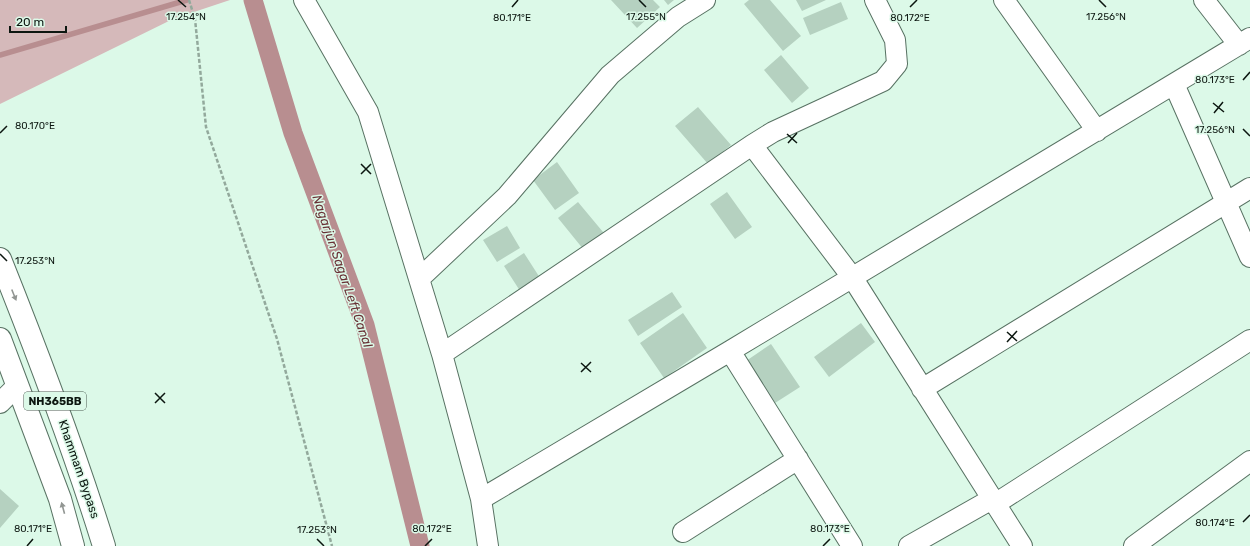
<svg xmlns="http://www.w3.org/2000/svg" width="1250" height="546" font-family="Rubik,sans-serif">
  <style>
    .green { fill: #d5b9ba }
    .lines { fill: none; stroke-linecap: round; stroke-linejoin: round }
    .stream { stroke: #b88e90; stroke-width: 5.5 }
    .canal { stroke: #b88e90; stroke-width: 19 }
    .building { fill: #b5d1c0 }
    .street-casing { stroke: #587263; stroke-width: 22 }
    .highway-casing { stroke: #587263; stroke-width: 24 }
    .path { stroke: #93a99c; stroke-width: 2.5; stroke-dasharray: 4 2; stroke-linecap: butt }
    .street { stroke: #fff; stroke-width: 20 }
    .highway { stroke: #fff; stroke-width: 22 }
    .oneway { fill: #929693 }
    .ticks { fill: none; stroke: #0c1610; stroke-width: 1.5 }
    .labels { text-anchor: middle; stroke-width: 3; stroke-linejoin: round; paint-order: stroke }
    .shield { fill: #dcf9e8; stroke: #4a5a51; stroke-width: 1 }
    .shield-label { font-size: 11px; font-weight: bold; fill: #0c1610 }
    .street-label { font-size: 12px; fill: #0c1610; stroke: #dcf9e8 }
    .water-label { font-size: 13px; font-style: italic; fill: #683035; stroke: #dcf9e8 }
    .ticks-label { font-size: 10px; text-anchor: middle; fill: #0c1610; stroke: #dcf9e8; stroke-width: 3; stroke-linejoin: round; paint-order: stroke }
  </style>
  <rect width="100%" height="100%" fill="#dcf9e8"/>
  <path class="green" d="M 0,0 L 230,0 L 173,19 L 0,104 Z"/>
  <g class="lines">
    <path class="stream" d="M 0,55 L 187,0"/>
    <path class="canal" d="M 253,0 L 293,133 L 365,325 L 420,546"/>
  </g>
  <path class="building" d="M 611,0 L 653,0 L 660,7 L 637,28 Z
    M 664,0 L 674,0 L 668,5 Z
    M 749,0 L 770,0 L 801,36 L 783,51 L 744,4 Z
    M 796,0 L 826,0 L 802,11 Z
    M 841,2 L 848,19 L 810,35 L 803,18 Z
    M 781,55 L 809,88 L 792,103 L 764,70 Z
    M 698,107 L 731,145 L 708,164 L 675,126 Z
    M 557,162 L 579,193 L 555,210 L 533,180 Z
    M 727,192 L 752,227 L 735,239 L 710,204 Z
    M 578,202 L 608,238 L 588,255 L 558,218 Z
    M 507,226 L 520,248 L 497,262 L 483,240 Z
    M 524,253 L 542,281 L 522,294 L 504,266 Z
    M 672,292 L 682,307 L 638,336 L 628,320 Z
    M 683,313 L 707,348 L 664,378 L 640,343 Z
    M 861,323 L 875,342 L 829,377 L 814,357 Z
    M 771,344 L 800,387 L 775,403 L 746,361 Z
    M 0,489 L 19,506 L 0,528 Z"/>
  <g class="lines">
    <defs>
      <path id="street" d="M 304,0 L 368,112 L 442,354 L 481,499 L 488,546
        M 1004,0 L 1097,131
        M 1204,0 L 1239,45
        M 1174,84 L 1250,257
        M 752,145 L 852,277 L 1022,546
        M 419,279 L 507,196 L 610,75 L 678,17 L 705,0
        M 730,351 L 852,546
        M 442,354 L 752,145 L 773,132 L 883,81 L 897,64 L 895,40 L 875,0
        M 922,389 L 1250,188
        M 0,403 L 17,386
        M 481,499 L 730,351 L 1250,38
        M 995,504 L 1250,340
        M 683,532 L 798,459
        M 909,546 L 992,499
        M 1134,546 L 1250,461"/>
      <path id="highway" d="M 0,259 C 38,354 74,449 104,546
        M 0,339 L 60,499 L 73,546"/>
    </defs>
    <use href="#street" class="street-casing"/>
    <use href="#highway" class="highway-casing"/>
    <path class="path" d="M 189,0 L 195,19 L 206,127 L 277,339 L 332,546"/>
    <use href="#street" class="street"/>
    <use href="#highway" class="highway"/>
  </g>
  <defs><path id="oneway-solid" d="M-6-.8H1V-3.2L6.5 0L1 3.2V.8H-6Z"/></defs>
  <g class="oneway">
    <use href="#oneway-solid" transform="translate(14 295) rotate(68)"/>
    <use href="#oneway-solid" transform="translate(63 508) rotate(-105)"/>
  </g>
  <path class="ticks" d="M 178,0 L 186,7M 639,0 L 646,7M 1099,0 L 1106,7M 512,7 L 518,0M 910,7 L 917,0M 1243,80 L 1250,72M 1213,103 L 1224,112M 1214,113 L 1223,102M 1243,129 L 1250,136M 0,133 L 7,126M 787,134 L 797,143M 788,143 L 797,133M 361,164 L 371,174M 361,174 L 371,164M 0,254 L 7,261M 1007,332 L 1017,341M 1007,342 L 1017,331M 581,363 L 591,372M 581,372 L 591,362M 155,393 L 165,403M 155,403 L 165,393M 1243,522 L 1250,515M 317,539 L 324,546M 27,546 L 33,539M 425,546 L 432,539M 823,546 L 830,539"/>
  <g class="labels">
    <rect class="shield" x="24" y="392" width="62" height="18" rx="3"/>
    <g class="shield-label">
      <text x="55" y="405">NH365BB</text>
    </g>
    <g class="street-label">
      <text transform="translate(79 469) rotate(71)" y="4">Khammam Bypass</text>
    </g>
    <g class="water-label">
      <text transform="translate(343 271) rotate(71)" y="5">Nagarjun Sagar Left Canal</text>
    </g>
  </g>
  <g class="ticks-label">
    <text x="186" y="20">17.254°N</text>
    <text x="646" y="20">17.255°N</text>
    <text x="1106" y="20">17.256°N</text>
    <text x="512" y="21">80.171°E</text>
    <text x="910" y="21">80.172°E</text>
    <text x="1215" y="83">80.173°E</text>
    <text x="35" y="129">80.170°E</text>
    <text x="1215" y="133">17.256°N</text>
    <text x="35" y="264">17.253°N</text>
    <text x="1215" y="526">80.174°E</text>
    <text x="33" y="532">80.171°E</text>
    <text x="432" y="532">80.172°E</text>
    <text x="830" y="532">80.173°E</text>
    <text x="317" y="533">17.253°N</text>
  </g>
  <path d="M10 26v6h56v-6" fill="none" stroke="#0c1610" stroke-width="2"/>
  <text x="16" y="26" font-size="12" fill="#0c1610" stroke="#dcf9e8" stroke-width="3" paint-order="stroke">20 m</text>
</svg>
